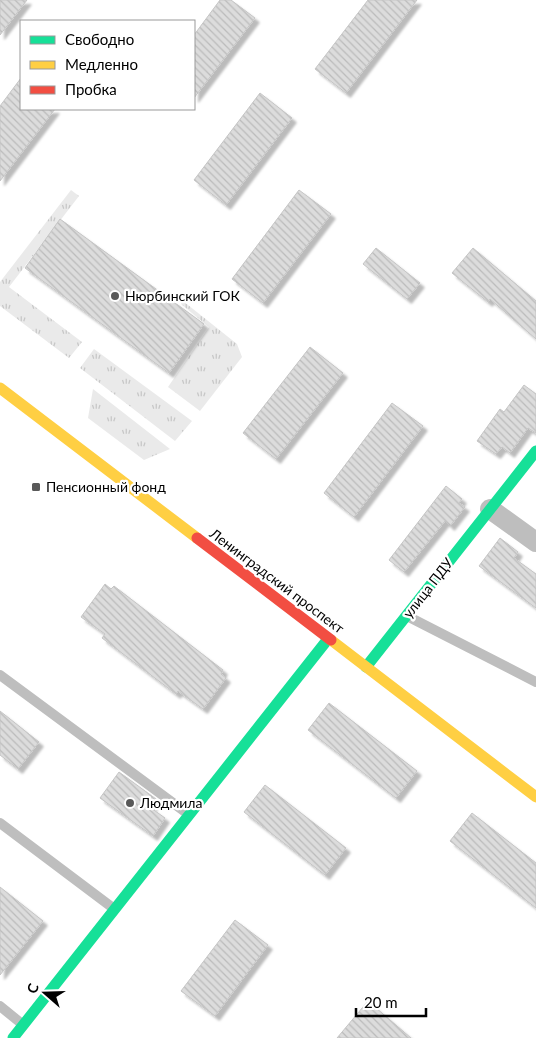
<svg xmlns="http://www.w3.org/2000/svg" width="536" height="1038" font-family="Lato,sans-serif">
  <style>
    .grass { fill: url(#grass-tufts) }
    .building { fill: url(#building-back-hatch); stroke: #c5c5c5; filter: url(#shadow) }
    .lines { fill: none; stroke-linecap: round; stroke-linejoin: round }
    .lane { stroke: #bebebe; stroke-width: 10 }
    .street { stroke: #bebebe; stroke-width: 20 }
    .fast { stroke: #16e098; stroke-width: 11 }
    .slow { stroke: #ffcf43; stroke-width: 11 }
    .jam { stroke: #f24e42; stroke-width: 11 }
    .poi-dot { fill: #595959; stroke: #fff; stroke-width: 2 }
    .labels { text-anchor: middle; stroke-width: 4.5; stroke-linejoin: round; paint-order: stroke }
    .poi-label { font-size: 14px; fill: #000; stroke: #fff; text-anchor: start }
    .street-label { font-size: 14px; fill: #000; stroke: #fff }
  </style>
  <defs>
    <pattern id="grass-tufts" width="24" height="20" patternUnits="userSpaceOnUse" patternTransform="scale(1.25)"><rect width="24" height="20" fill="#eaeaea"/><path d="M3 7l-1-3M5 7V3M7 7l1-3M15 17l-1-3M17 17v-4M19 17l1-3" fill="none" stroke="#c7c7c7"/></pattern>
    <pattern id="building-back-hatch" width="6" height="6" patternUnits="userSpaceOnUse" patternTransform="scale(1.25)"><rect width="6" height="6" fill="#dcdcdc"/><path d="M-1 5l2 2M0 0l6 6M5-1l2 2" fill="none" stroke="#bbb"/></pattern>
    <filter id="shadow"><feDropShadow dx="4.5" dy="4.5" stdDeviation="1" flood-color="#0004"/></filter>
  </defs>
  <rect width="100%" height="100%" fill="#fff"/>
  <path class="grass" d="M 71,190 L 79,196 L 9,287 L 82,342 L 69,358 L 0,306 L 0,282 Z
    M 183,301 L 237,344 L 242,357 L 200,411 L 168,387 L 209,327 L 181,304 Z
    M 94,349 L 192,421 L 175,441 L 80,368 Z
    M 93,389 L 170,449 L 144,460 L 88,418 Z"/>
  <path class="building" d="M 0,0 L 27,0 L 0,35 Z
    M 220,0 L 231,0 L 255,18 L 194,98 L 194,35 Z
    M 368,0 L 417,0 L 346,93 L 315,69 Z
    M 21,78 L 21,109 L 55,109 L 0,181 L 0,106 Z
    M 260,93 L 292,118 L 226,205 L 194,180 Z
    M 299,190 L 331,214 L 263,303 L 232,279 Z
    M 60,219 L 204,324 L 169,373 L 25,268 Z
    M 376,248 L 420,283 L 407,299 L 363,264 Z
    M 473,248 L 536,301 L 536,339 L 490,299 L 488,302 L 452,273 Z
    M 310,347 L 343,373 L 276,459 L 243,433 Z
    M 524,385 L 536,394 L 536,433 L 528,428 L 510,453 L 502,447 L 496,454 L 477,441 L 500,409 L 504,412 Z
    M 392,403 L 423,426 L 354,517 L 324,493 Z
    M 446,486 L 462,499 L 459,503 L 465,507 L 450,526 L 445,521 L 404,572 L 389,560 Z
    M 500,538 L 518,552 L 514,558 L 536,574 L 536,608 L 479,566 Z
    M 105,584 L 111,589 L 114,586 L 223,670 L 221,674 L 226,678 L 203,709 L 178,691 L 176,694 L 102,638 L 105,634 L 81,617 Z
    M 329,703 L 417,771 L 396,798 L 308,730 Z
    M 0,711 L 39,742 L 18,769 L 0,755 Z
    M 119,772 L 156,799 L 151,808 L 165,818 L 153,836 L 100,798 Z
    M 265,785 L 346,848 L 325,875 L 244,812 Z
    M 472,813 L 536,863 L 536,908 L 450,841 Z
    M 0,887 L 43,921 L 0,975 Z
    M 235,920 L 268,945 L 215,1016 L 181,991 Z
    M 368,1001 L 411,1038 L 337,1038 Z"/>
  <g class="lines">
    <path class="lane" d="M 407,616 L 536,682
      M 0,675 L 188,814
      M 0,823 L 113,908
      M 0,1006 L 22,1024"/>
    <path class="street" d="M 490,509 L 536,542"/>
    <path class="fast" d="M 366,667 L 536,451
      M 13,1038 L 328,639"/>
    <path class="slow" d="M 0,388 L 197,538
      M 331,640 L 536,797"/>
    <path class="jam" d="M 197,538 L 331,640"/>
  </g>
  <g class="poi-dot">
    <circle cx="115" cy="296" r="5"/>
    <rect x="31" y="482" width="10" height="10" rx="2.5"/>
    <circle cx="130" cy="803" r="5"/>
  </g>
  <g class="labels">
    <g class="poi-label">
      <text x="125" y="301">Нюрбинский ГОК</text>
      <text x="46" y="492">Пенсионный фонд</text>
      <text x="140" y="808">Людмила</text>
    </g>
    <g class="street-label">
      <text transform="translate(277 581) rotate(37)" y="5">Ленинградский проспект</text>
      <text transform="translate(428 588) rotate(-52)" y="5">улица ПДУ</text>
    </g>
  </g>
  <rect x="20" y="20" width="175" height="90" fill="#ffffff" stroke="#999999"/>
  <rect x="30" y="36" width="25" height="8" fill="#16e098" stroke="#999999"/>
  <text x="65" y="45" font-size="15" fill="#000000">Свободно</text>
  <rect x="30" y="61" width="25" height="8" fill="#ffcf43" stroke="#999999"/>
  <text x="65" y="70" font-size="15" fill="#000000">Медленно</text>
  <rect x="30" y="86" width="25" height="8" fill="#f24e42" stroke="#999999"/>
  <text x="65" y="95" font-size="15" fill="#000000">Пробка</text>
  <g transform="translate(45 993) rotate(290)" stroke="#ffffff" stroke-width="4" paint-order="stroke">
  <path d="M0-4L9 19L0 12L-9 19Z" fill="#000000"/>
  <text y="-8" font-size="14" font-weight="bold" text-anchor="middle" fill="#000000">С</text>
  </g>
  <path d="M356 1008v8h70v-8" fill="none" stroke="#000000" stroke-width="2.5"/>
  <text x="364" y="1008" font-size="15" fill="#000000" stroke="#ffffff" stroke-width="4" paint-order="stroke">20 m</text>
</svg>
